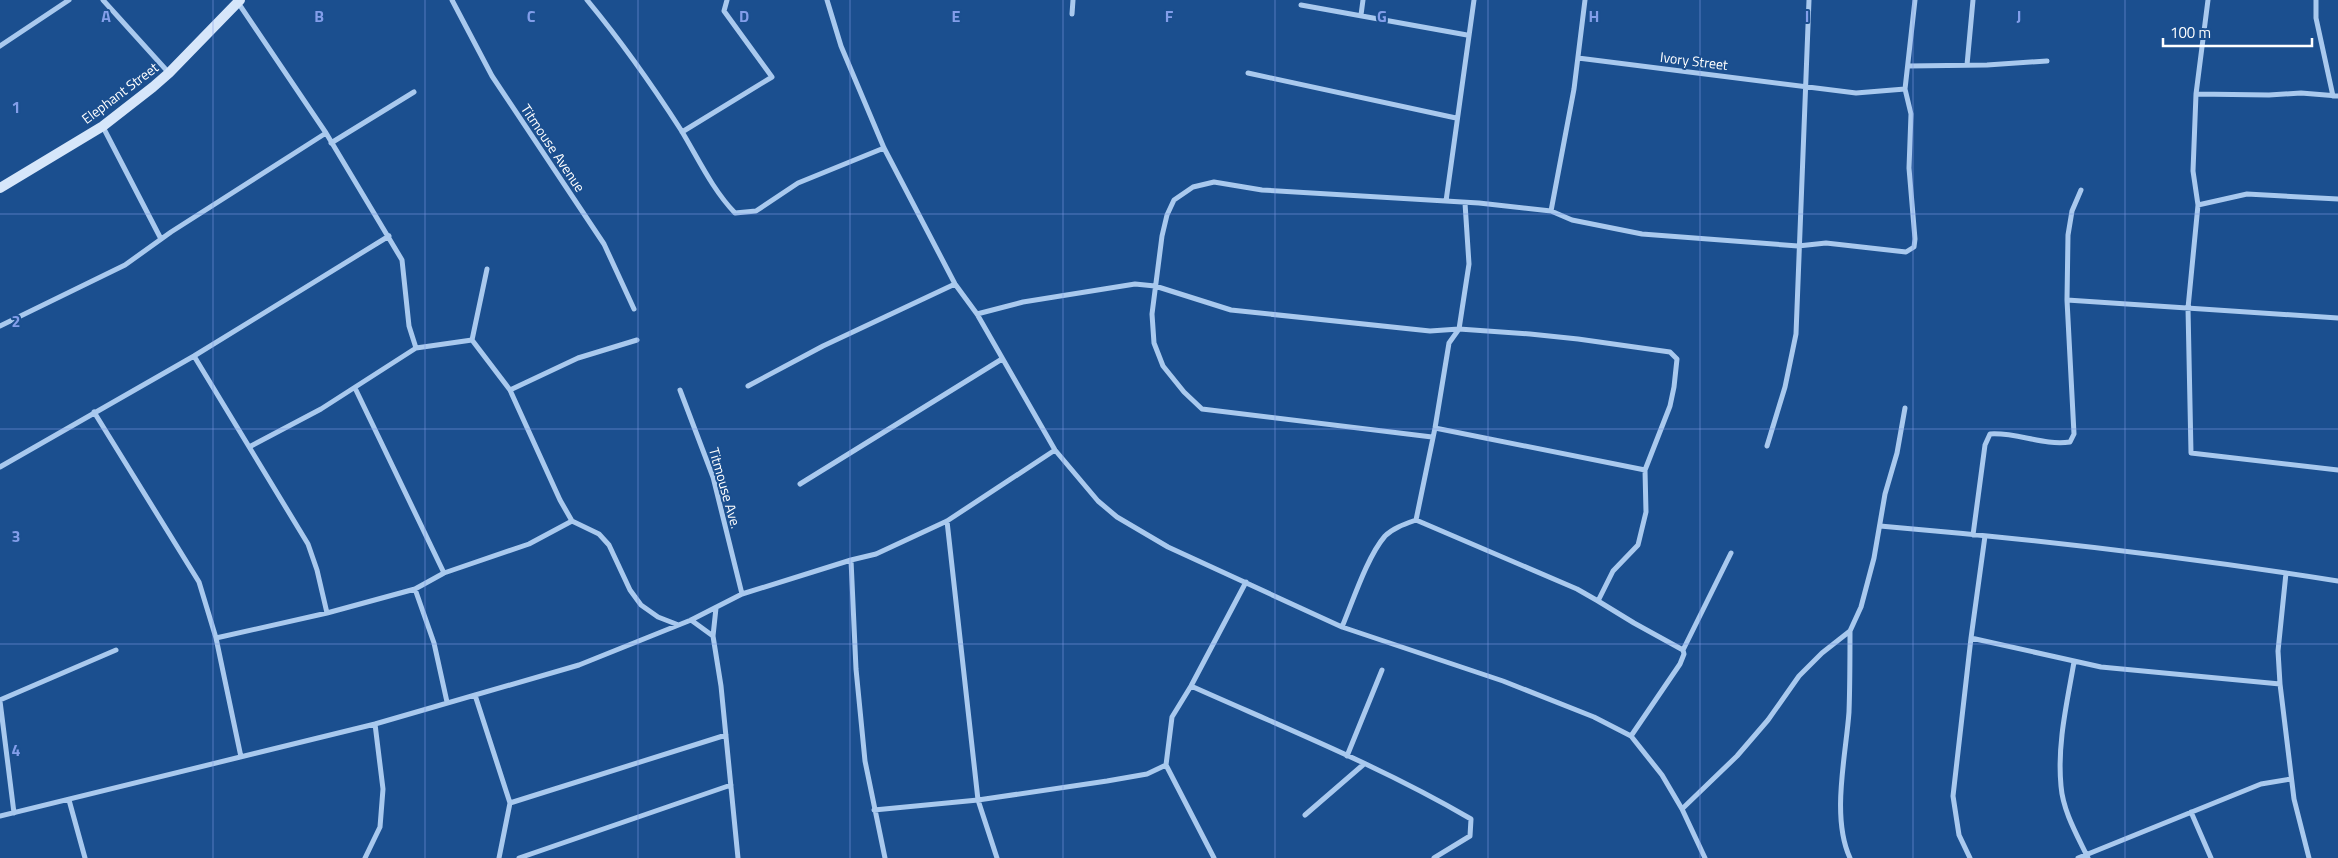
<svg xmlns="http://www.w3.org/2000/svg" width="2338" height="858" font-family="'Titillium Web',sans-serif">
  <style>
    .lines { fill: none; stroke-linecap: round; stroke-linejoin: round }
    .street { stroke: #a9c9ee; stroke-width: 5 }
    .secondary { stroke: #d6e6fa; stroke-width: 10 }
    .grid { fill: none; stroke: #839eea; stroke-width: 1; stroke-opacity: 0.55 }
    .labels { text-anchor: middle; stroke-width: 4; stroke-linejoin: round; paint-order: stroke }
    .street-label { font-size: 14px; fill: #fff; stroke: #1b4f8f }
    .grid-label { font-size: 16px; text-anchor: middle; font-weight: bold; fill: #839eea; stroke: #1b4f8f; stroke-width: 4; stroke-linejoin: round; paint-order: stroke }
  </style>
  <rect width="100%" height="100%" fill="#1b4f8f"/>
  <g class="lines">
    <path class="street" d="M 103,0 L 169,73
      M 452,0 L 492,76 L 604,244 L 634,309
      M 587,0 C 621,41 652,85 681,130 C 698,158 712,189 735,213 L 756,211 L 798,183 L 884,148
      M 827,0 L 841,46 L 884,148 L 955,284 L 977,314 L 1055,450 L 1098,501 L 1117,517 L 1168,547 L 1342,627 L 1503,681 L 1594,717 L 1631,736 L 1662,775 L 1682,809 L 1705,858
      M 2208,0 L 2196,94 L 2193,171 L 2198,205 L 2188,308 L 2191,453 L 2338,470
      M 2316,0 L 2316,18 L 2333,96
      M 237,1 L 326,133 L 402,260 L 409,326 L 416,348
      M 1301,5 L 1467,35
      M 1072,14 L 1073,0
      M 1361,15 L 1363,0
      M 0,46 L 69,0
      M 1578,58 L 1856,93 L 1905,89 L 1915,0
      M 1967,65 L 1973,0
      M 1908,66 L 1987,65 L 2047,61
      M 1248,73 L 1456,118
      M 2196,94 L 2269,95 L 2301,93 L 2338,96
      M 103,127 L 161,239
      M 682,132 L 772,77 L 724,11 L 727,0
      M 331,143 L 414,92
      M 1446,201 L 1474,0
      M 2198,205 L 2247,194 L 2338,199
      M 1551,211 L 1574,89 L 1585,0
      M 2067,300 L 2338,318
      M 977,314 L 1023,302 L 1135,284 L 1155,286 L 1231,310 L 1430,331 L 1459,329 L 1530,334 L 1578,339 L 1670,352 L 1677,359 L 1674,387 L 1670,406 L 1645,470 L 1646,512 L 1638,545 L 1613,571 L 1598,601 L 1577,589 L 1416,520 C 1405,524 1393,528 1385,536 C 1367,557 1353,601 1342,627
      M 0,326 L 125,265 L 171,232 L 326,133
      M 472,340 L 510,390 L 560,500 L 572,521 L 599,534 L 609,545 L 630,590 L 641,605 L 658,617 L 676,624
      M 472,340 L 487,269
      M 194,356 L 308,544 L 317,570 L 327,613
      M 748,386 L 823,346 L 955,284
      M 355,388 L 444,573
      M 510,390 L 578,358 L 637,340
      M 680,390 L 713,477 L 742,594
      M 94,412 L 199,582 L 216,638 L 241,757
      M 1435,428 L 1645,470
      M 1432,437 L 1202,409 L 1184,392 L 1163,366 L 1154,343 L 1152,314 L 1162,236 L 1167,215 L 1174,200 L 1193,187 L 1214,182 L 1262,190 L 1479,203 L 1551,211 L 1572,220 L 1642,234 L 1798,246 L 1826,243 L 1906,252 L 1914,247 L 1915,239 L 1909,168 L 1911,114 L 1905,89
      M 251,446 L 321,409 L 416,348 L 472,340
      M 1767,446 L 1785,387 L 1796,334 L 1809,0
      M 0,467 L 194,356 L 389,236
      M 800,484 L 1002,359
      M 1416,520 L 1435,428 L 1449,343 L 1459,329 L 1469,264 L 1465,203
      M 947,521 L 978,800 L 997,858
      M 1880,526 C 2033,539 2186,557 2338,581
      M 1973,535 L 1985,445 L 1990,434 C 2017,432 2043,446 2070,442 L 2074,434 L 2067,300 L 2068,235 L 2072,211 L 2081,190
      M 1985,536 L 1971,638 L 2101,667 L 2280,684
      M 851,560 L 856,669 L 865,761 L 885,858
      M 2286,573 L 2278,651 L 2280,684 L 2294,799 L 2309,858
      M 415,589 L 434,643 L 447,702
      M 1598,601 L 1634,623 L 1683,650
      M 716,608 L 713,636 L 721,686 L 738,858
      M 691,620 L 713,636
      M 216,638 L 327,613 L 415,589 L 444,573 L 529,544 L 572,521
      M 2074,662 C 2067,703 2057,744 2061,786 C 2063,811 2077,835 2088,858
      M 1191,686 C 1285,728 1382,767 1471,819 L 1470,836 L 1434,858
      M 475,695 L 510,803 L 499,858
      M 0,700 L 116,650
      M 0,701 L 14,813
      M 1631,736 L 1680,664 L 1684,654 L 1683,650 L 1731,553
      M 1347,756 L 1382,670
      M 1166,765 L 1214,858
      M 69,800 L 85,858
      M 510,803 L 726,735
      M 1682,809 L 1737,756 L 1768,720 L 1799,676 L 1822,653 L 1850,631 L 1861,607 L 1874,558 L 1885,494 L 1897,453 L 1905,408
      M 874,810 L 978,800 L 1107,781 L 1147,774 L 1166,765 L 1172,717 L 1191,686 L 1246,582
      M 2191,812 L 2211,858
      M 1305,815 L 1364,764
      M 0,816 L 375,724 L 579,665 L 691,620 L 742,594 L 851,560 L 876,554 L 947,521 L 1055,450
      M 365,858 L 380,827 L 383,789 L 375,724
      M 519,858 L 731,785
      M 1850,858 C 1831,817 1846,755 1849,712 C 1850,685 1850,658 1850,631
      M 1970,858 L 1959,835 L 1953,796 L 1971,638
      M 2078,858 L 2261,784 L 2291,779"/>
    <path class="secondary" d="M 0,188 L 103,126 L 153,87 L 169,73 L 240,0"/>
  </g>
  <path class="grid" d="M 213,0 L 213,858M 425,0 L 425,858M 638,0 L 638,858M 850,0 L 850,858M 1063,0 L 1063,858M 1275,0 L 1275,858M 1488,0 L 1488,858M 1700,0 L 1700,858M 1913,0 L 1913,858M 2125,0 L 2125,858M 0,214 L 2338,214M 0,429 L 2338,429M 0,644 L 2338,644"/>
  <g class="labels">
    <g class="street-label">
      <text transform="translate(1694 61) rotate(7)" y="5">Ivory Street</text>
      <text transform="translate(120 93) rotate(-37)" y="5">Elephant Street</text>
      <text transform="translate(553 148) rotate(56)" y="5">Titmouse Avenue</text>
      <text transform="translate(725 488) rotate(74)" y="5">Titmouse Ave.</text>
    </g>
  </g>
  <g class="grid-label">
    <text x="106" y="22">A</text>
    <text x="319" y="22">B</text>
    <text x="531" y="22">C</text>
    <text x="744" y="22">D</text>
    <text x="956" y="22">E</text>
    <text x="1169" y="22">F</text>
    <text x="1382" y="22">G</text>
    <text x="1594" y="22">H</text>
    <text x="1807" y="22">I</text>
    <text x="2019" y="22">J</text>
    <text x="16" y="113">1</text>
    <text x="16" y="327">2</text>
    <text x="16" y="542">3</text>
    <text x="16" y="756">4</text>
  </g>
  <path d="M2163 38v8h149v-8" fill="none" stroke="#ffffff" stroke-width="2.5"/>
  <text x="2170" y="38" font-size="15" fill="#ffffff" stroke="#1b4f8f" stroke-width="4" paint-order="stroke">100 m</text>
</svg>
